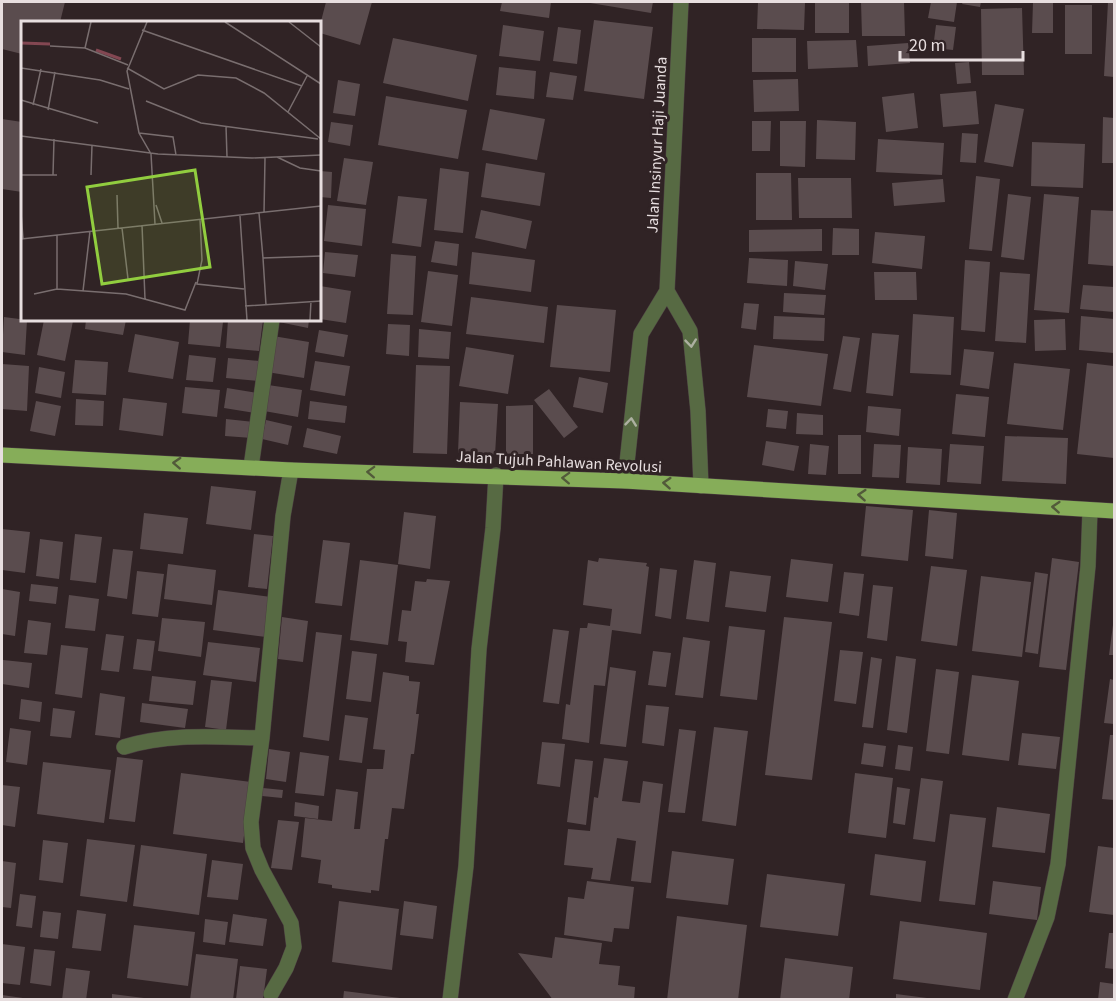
<svg xmlns="http://www.w3.org/2000/svg" width="1116" height="1001" font-family="'Source Sans 3',sans-serif">
  <style>
    .building { fill: #5a4c4e }
    .lines { fill: none; stroke-linecap: round; stroke-linejoin: round }
    .minor-casing { stroke: #4d4143; stroke-width: 16 }
    .major-casing { stroke: #4d4143; stroke-width: 16 }
    .minor { stroke: #576a43; stroke-width: 15 }
    .major { stroke: #86ad59; stroke-width: 15 }
    .oneway { stroke: #adb0a1 }
    .oneway2 { stroke: #525a3a }
    .labels { text-anchor: middle; stroke-width: 6; stroke-linejoin: round; paint-order: stroke }
    .street-label { font-size: 16px; fill: #e7dedf; stroke: #302325 }
    .inset-river { fill: none; stroke: #834752; stroke-width: 3 }
    .inset-road { fill: none; stroke: #796e6f; stroke-width: 1.5 }
    .view { fill: #91cd3f; fill-opacity: 0.15; stroke: #91cd3f; stroke-width: 3 }
    .inset-edge { fill: none; stroke: #e7dedf; stroke-width: 3 }
  </style>
  <rect width="100%" height="100%" fill="#302325"/>
  <path class="building" d="M 2,2 L 65,2 L 60,22 L 22,22 L 22,54 L 2,49 Z
    M 326,2 L 372,2 L 360,45 L 320,33 L 320,25 Z
    M 502,2 L 551,2 L 549,18 L 500,11 Z
    M 584,2 L 653,2 L 651,13 Z
    M 758,2 L 805,3 L 804,30 L 757,29 Z
    M 815,2 L 849,3 L 849,33 L 815,33 Z
    M 861,2 L 904,2 L 905,36 L 862,36 Z
    M 931,2 L 957,2 L 954,22 L 928,18 Z
    M 963,2 L 981,2 L 980,7 L 962,4 Z
    M 1033,2 L 1053,2 L 1053,33 L 1032,33 Z
    M 1108,2 L 1114,2 L 1114,77 L 1104,76 Z
    M 1065,5 L 1092,5 L 1092,54 L 1065,54 Z
    M 1022,8 L 1024,75 L 982,75 L 981,9 Z
    M 594,20 L 653,27 L 644,99 L 584,91 Z
    M 503,25 L 544,31 L 540,61 L 499,56 Z
    M 936,25 L 956,27 L 953,50 L 933,48 Z
    M 558,27 L 581,30 L 577,64 L 553,61 Z
    M 393,38 L 477,55 L 468,101 L 383,83 Z
    M 752,38 L 796,38 L 796,72 L 752,72 Z
    M 856,40 L 858,67 L 808,69 L 807,41 Z
    M 908,43 L 910,63 L 868,66 L 867,46 Z
    M 969,62 L 971,83 L 957,84 L 955,63 Z
    M 499,67 L 536,71 L 534,99 L 496,95 Z
    M 550,72 L 577,76 L 573,100 L 546,97 Z
    M 798,79 L 799,111 L 754,112 L 753,80 Z
    M 338,80 L 360,84 L 355,116 L 333,113 Z
    M 976,91 L 979,124 L 943,127 L 940,94 Z
    M 914,93 L 918,128 L 886,132 L 882,97 Z
    M 386,96 L 467,110 L 458,159 L 378,145 Z
    M 995,104 L 1024,109 L 1013,167 L 984,162 Z
    M 490,109 L 545,119 L 537,160 L 482,150 Z
    M 1103,117 L 1114,118 L 1114,163 L 1102,163 Z
    M 2,119 L 22,122 L 22,192 L 2,189 Z
    M 817,120 L 856,122 L 855,160 L 816,159 Z
    M 752,121 L 771,121 L 770,151 L 752,151 Z
    M 780,121 L 806,121 L 805,167 L 780,166 Z
    M 331,122 L 353,125 L 350,146 L 328,142 Z
    M 962,133 L 978,134 L 976,163 L 960,162 Z
    M 878,139 L 944,143 L 942,175 L 876,172 Z
    M 1032,142 L 1085,144 L 1083,188 L 1031,186 Z
    M 344,158 L 373,162 L 366,205 L 337,201 Z
    M 486,163 L 545,173 L 540,206 L 481,197 Z
    M 440,168 L 469,172 L 463,233 L 434,230 Z
    M 320,171 L 332,172 L 331,198 L 320,197 Z
    M 756,173 L 791,173 L 792,220 L 756,220 Z
    M 976,176 L 1000,179 L 992,251 L 969,249 Z
    M 798,178 L 851,178 L 852,218 L 799,218 Z
    M 943,179 L 945,202 L 894,206 L 892,183 Z
    M 1008,194 L 1031,197 L 1024,260 L 1001,257 Z
    M 1044,194 L 1079,197 L 1069,313 L 1034,310 Z
    M 398,196 L 427,199 L 421,247 L 392,243 Z
    M 328,205 L 366,209 L 362,246 L 324,241 Z
    M 481,210 L 532,221 L 526,249 L 475,238 Z
    M 1091,210 L 1114,211 L 1114,266 L 1088,264 Z
    M 833,228 L 859,229 L 859,255 L 832,255 Z
    M 822,229 L 822,251 L 749,252 L 749,230 Z
    M 875,232 L 925,236 L 922,269 L 872,263 Z
    M 435,241 L 459,244 L 457,266 L 431,262 Z
    M 325,252 L 358,255 L 355,277 L 323,273 Z
    M 472,252 L 535,260 L 531,292 L 469,284 Z
    M 391,254 L 416,256 L 413,315 L 387,314 Z
    M 749,258 L 788,260 L 787,286 L 747,283 Z
    M 965,260 L 990,262 L 985,332 L 961,330 Z
    M 795,261 L 828,264 L 825,290 L 793,286 Z
    M 428,271 L 458,275 L 452,326 L 421,322 Z
    M 874,272 L 916,272 L 917,300 L 875,300 Z
    M 1000,272 L 1030,274 L 1026,343 L 995,341 Z
    M 1083,285 L 1114,287 L 1114,312 L 1080,309 Z
    M 320,286 L 351,291 L 346,323 L 320,319 Z
    M 784,293 L 826,295 L 824,315 L 783,312 Z
    M 471,297 L 548,307 L 544,343 L 466,334 Z
    M 744,303 L 759,304 L 756,330 L 741,328 Z
    M 557,305 L 616,310 L 610,372 L 550,367 Z
    M 913,314 L 954,317 L 951,375 L 910,373 Z
    M 774,316 L 825,318 L 824,341 L 773,339 Z
    M 1081,316 L 1114,319 L 1114,353 L 1079,350 Z
    M 4,317 L 27,320 L 25,355 L 2,352 Z
    M 1065,319 L 1066,350 L 1035,351 L 1034,320 Z
    M 44,320 L 73,321 L 65,361 L 37,355 Z
    M 86,320 L 126,320 L 123,335 L 85,329 Z
    M 190,320 L 223,322 L 220,347 L 188,344 Z
    M 228,320 L 263,320 L 259,351 L 226,348 Z
    M 274,320 L 309,320 L 308,328 L 274,321 Z
    M 388,324 L 410,325 L 409,356 L 386,354 Z
    M 419,329 L 451,332 L 449,359 L 418,357 Z
    M 319,330 L 348,335 L 344,357 L 315,352 Z
    M 872,333 L 899,335 L 893,396 L 866,393 Z
    M 135,334 L 179,342 L 173,379 L 128,372 Z
    M 273,336 L 309,342 L 304,378 L 267,372 Z
    M 843,336 L 860,338 L 851,392 L 833,389 Z
    M 754,345 L 828,354 L 821,406 L 747,397 Z
    M 466,347 L 514,355 L 508,394 L 459,386 Z
    M 964,349 L 994,352 L 989,389 L 960,385 Z
    M 189,355 L 216,358 L 213,382 L 186,380 Z
    M 228,358 L 260,361 L 258,381 L 226,378 Z
    M 75,360 L 108,362 L 106,395 L 72,393 Z
    M 315,361 L 350,366 L 345,396 L 310,390 Z
    M 1014,363 L 1070,369 L 1063,430 L 1007,424 Z
    M 1087,363 L 1114,366 L 1114,458 L 1077,454 Z
    M 2,364 L 29,366 L 27,411 L 2,409 Z
    M 416,365 L 450,366 L 447,454 L 413,453 Z
    M 39,367 L 65,372 L 61,398 L 35,393 Z
    M 579,377 L 608,383 L 603,413 L 573,407 Z
    M 268,385 L 302,390 L 298,417 L 264,411 Z
    M 185,387 L 220,390 L 217,417 L 182,413 Z
    M 227,388 L 258,393 L 255,413 L 224,408 Z
    M 549,389 L 578,427 L 564,438 L 534,400 Z
    M 956,394 L 989,397 L 985,437 L 952,434 Z
    M 123,398 L 167,403 L 163,436 L 119,430 Z
    M 76,399 L 104,401 L 103,426 L 75,425 Z
    M 36,401 L 61,406 L 55,436 L 30,431 Z
    M 310,401 L 347,406 L 345,423 L 308,419 Z
    M 460,402 L 498,404 L 495,455 L 458,453 Z
    M 533,405 L 533,454 L 506,454 L 506,406 Z
    M 868,406 L 901,409 L 899,436 L 866,432 Z
    M 768,409 L 788,411 L 786,429 L 766,427 Z
    M 797,413 L 823,415 L 823,435 L 796,434 Z
    M 226,419 L 254,422 L 252,438 L 225,436 Z
    M 266,420 L 292,426 L 288,445 L 262,439 Z
    M 307,428 L 341,436 L 337,454 L 303,447 Z
    M 838,435 L 861,435 L 861,474 L 838,474 Z
    M 1005,436 L 1068,438 L 1066,484 L 1002,481 Z
    M 766,441 L 799,446 L 794,471 L 762,465 Z
    M 810,444 L 829,446 L 826,475 L 808,474 Z
    M 874,444 L 901,445 L 899,478 L 872,477 Z
    M 950,444 L 984,446 L 981,484 L 947,482 Z
    M 908,447 L 942,449 L 940,485 L 906,483 Z
    M 211,486 L 256,491 L 251,530 L 206,524 Z
    M 866,506 L 913,510 L 908,561 L 861,556 Z
    M 929,510 L 957,513 L 953,559 L 925,556 Z
    M 404,512 L 436,516 L 430,569 L 398,564 Z
    M 144,513 L 188,518 L 183,554 L 140,549 Z
    M 2,529 L 30,532 L 25,573 L 2,570 Z
    M 75,534 L 102,537 L 96,583 L 70,580 Z
    M 254,534 L 273,536 L 267,589 L 248,587 Z
    M 40,539 L 63,542 L 59,579 L 36,576 Z
    M 323,540 L 350,543 L 342,606 L 315,603 Z
    M 113,549 L 133,551 L 127,599 L 107,596 Z
    M 599,558 L 647,563 L 646,566 L 649,567 L 641,634 L 612,630 L 605,686 L 594,685 L 589,743 L 562,739 L 566,704 L 570,705 L 580,628 L 587,628 L 588,623 L 610,626 L 612,609 L 583,605 L 588,560 L 598,562 Z
    M 1052,558 L 1079,562 L 1066,670 L 1039,667 Z
    M 791,559 L 833,564 L 828,602 L 786,597 Z
    M 360,560 L 398,565 L 388,645 L 350,640 Z
    M 694,560 L 716,563 L 709,622 L 686,619 Z
    M 168,564 L 216,570 L 212,605 L 164,599 Z
    M 931,566 L 967,570 L 957,646 L 921,641 Z
    M 660,568 L 677,570 L 671,619 L 655,616 Z
    M 137,571 L 164,574 L 158,617 L 132,614 Z
    M 730,571 L 771,576 L 766,612 L 725,607 Z
    M 844,572 L 864,574 L 859,616 L 839,613 Z
    M 1035,572 L 1048,574 L 1038,654 L 1025,652 Z
    M 981,576 L 1031,582 L 1022,657 L 972,651 Z
    M 427,579 L 450,581 L 434,665 L 405,662 L 407,642 L 398,641 L 402,610 L 411,611 L 415,581 L 426,582 Z
    M 31,584 L 58,587 L 56,604 L 29,601 Z
    M 873,585 L 893,587 L 887,641 L 867,638 Z
    M 2,589 L 20,592 L 15,636 L 2,634 Z
    M 218,590 L 271,597 L 266,637 L 213,630 Z
    M 69,595 L 99,599 L 95,631 L 65,628 Z
    M 282,617 L 308,621 L 303,662 L 278,659 Z
    M 784,617 L 832,622 L 812,780 L 765,775 Z
    M 162,618 L 205,622 L 201,657 L 158,651 Z
    M 28,620 L 51,623 L 47,655 L 24,653 Z
    M 1113,625 L 1114,625 L 1114,655 L 1109,655 Z
    M 729,626 L 765,630 L 757,700 L 720,696 Z
    M 553,629 L 569,631 L 559,704 L 543,702 Z
    M 316,632 L 342,635 L 329,741 L 303,737 Z
    M 106,634 L 124,636 L 119,672 L 101,670 Z
    M 683,637 L 710,641 L 703,698 L 675,695 Z
    M 137,639 L 155,641 L 151,671 L 133,669 Z
    M 208,642 L 260,648 L 256,682 L 203,675 Z
    M 61,645 L 88,648 L 82,698 L 55,694 Z
    M 840,650 L 863,652 L 856,704 L 834,701 Z
    M 352,651 L 377,654 L 371,702 L 346,699 Z
    M 653,651 L 671,653 L 666,687 L 648,685 Z
    M 896,656 L 916,659 L 907,733 L 887,730 Z
    M 871,657 L 882,659 L 873,728 L 862,727 Z
    M 3,660 L 32,663 L 29,688 L 2,684 Z
    M 610,667 L 636,671 L 626,747 L 600,744 Z
    M 936,669 L 959,672 L 949,754 L 926,751 Z
    M 383,672 L 409,676 L 409,681 L 420,682 L 416,714 L 419,714 L 414,754 L 411,754 L 404,809 L 392,808 L 388,839 L 385,839 L 379,891 L 371,890 L 371,893 L 332,888 L 332,885 L 318,883 L 321,860 L 301,857 L 305,818 L 332,821 L 336,789 L 358,792 L 354,829 L 360,829 L 367,769 L 383,769 L 385,750 L 373,749 Z
    M 972,675 L 1019,681 L 1009,761 L 962,755 Z
    M 152,676 L 196,681 L 193,705 L 149,701 Z
    M 1110,679 L 1114,680 L 1114,724 L 1104,723 Z
    M 211,680 L 232,682 L 226,730 L 205,727 Z
    M 100,693 L 125,697 L 120,738 L 95,735 Z
    M 21,699 L 42,702 L 40,722 L 19,719 Z
    M 142,703 L 188,709 L 185,728 L 140,722 Z
    M 646,705 L 669,707 L 664,746 L 642,743 Z
    M 53,708 L 75,711 L 71,738 L 50,736 Z
    M 345,715 L 368,718 L 362,763 L 339,760 Z
    M 714,727 L 748,731 L 736,826 L 702,821 Z
    M 10,728 L 31,731 L 27,765 L 6,762 Z
    M 679,729 L 696,731 L 685,813 L 668,812 Z
    M 1022,733 L 1060,737 L 1056,769 L 1018,765 Z
    M 1110,735 L 1114,735 L 1114,800 L 1102,799 Z
    M 542,742 L 565,744 L 560,787 L 537,784 Z
    M 864,743 L 886,746 L 883,767 L 861,764 Z
    M 898,745 L 913,747 L 910,771 L 895,769 Z
    M 269,749 L 290,752 L 286,782 L 266,779 Z
    M 300,752 L 329,756 L 324,796 L 295,793 Z
    M 117,757 L 143,760 L 135,822 L 109,819 Z
    M 604,758 L 628,761 L 622,801 L 640,803 L 643,781 L 663,784 L 651,883 L 631,881 L 636,841 L 617,838 L 610,881 L 591,879 L 593,868 L 564,865 L 568,829 L 590,831 L 594,797 L 598,798 Z
    M 575,759 L 593,761 L 586,825 L 567,822 Z
    M 43,762 L 111,770 L 104,823 L 37,814 Z
    M 181,773 L 251,782 L 243,843 L 173,834 Z
    M 855,773 L 893,778 L 886,838 L 848,833 Z
    M 921,778 L 943,781 L 935,842 L 913,839 Z
    M 2,785 L 20,787 L 15,827 L 2,825 Z
    M 897,787 L 910,789 L 905,825 L 893,823 Z
    M 263,788 L 283,790 L 282,798 L 262,796 Z
    M 295,802 L 319,806 L 318,819 L 294,816 Z
    M 997,807 L 1050,814 L 1045,853 L 992,847 Z
    M 950,814 L 986,818 L 975,905 L 939,901 Z
    M 278,820 L 299,822 L 292,870 L 271,868 Z
    M 87,839 L 135,845 L 127,902 L 80,896 Z
    M 43,840 L 68,843 L 63,883 L 39,880 Z
    M 141,845 L 207,854 L 199,915 L 133,906 Z
    M 1098,846 L 1114,848 L 1114,915 L 1089,912 Z
    M 672,851 L 734,859 L 728,905 L 666,898 Z
    M 875,854 L 926,861 L 921,902 L 870,895 Z
    M 212,860 L 243,864 L 238,900 L 207,897 Z
    M 2,861 L 16,863 L 11,908 L 2,907 Z
    M 767,874 L 845,884 L 838,936 L 760,927 Z
    M 587,881 L 634,887 L 629,929 L 614,928 L 612,942 L 564,935 L 568,897 L 584,899 Z
    M 993,881 L 1041,887 L 1037,920 L 989,914 Z
    M 20,894 L 36,896 L 32,928 L 16,926 Z
    M 339,901 L 399,909 L 392,970 L 332,962 Z
    M 404,901 L 437,906 L 433,939 L 400,935 Z
    M 77,910 L 106,914 L 101,951 L 72,948 Z
    M 43,911 L 61,913 L 58,939 L 40,937 Z
    M 233,914 L 267,919 L 263,946 L 229,942 Z
    M 677,916 L 747,925 L 738,1000 L 667,1000 Z
    M 205,919 L 228,922 L 225,945 L 203,942 Z
    M 900,921 L 987,933 L 980,990 L 893,979 Z
    M 134,925 L 195,932 L 188,986 L 127,978 Z
    M 1109,933 L 1114,933 L 1114,969 L 1105,968 Z
    M 555,937 L 602,943 L 599,964 L 620,966 L 618,985 L 635,987 L 634,1000 L 553,1000 L 518,953 L 552,958 Z
    M 2,944 L 25,947 L 20,985 L 2,983 Z
    M 34,949 L 55,951 L 51,986 L 30,983 Z
    M 196,954 L 238,959 L 233,1000 L 190,1000 Z
    M 785,958 L 853,967 L 849,1000 L 780,1000 Z
    M 240,966 L 267,969 L 263,1000 L 236,999 Z
    M 66,968 L 90,971 L 86,1000 L 62,1000 Z
    M 1100,982 L 1114,984 L 1114,1000 L 1098,1000 Z
    M 344,991 L 400,998 L 400,1000 L 343,1000 Z
    M 112,994 L 144,998 L 144,1000 L 112,1000 Z
    M 896,994 L 927,998 L 927,1000 L 896,1000 Z
    M 2,995 L 23,998 L 23,1000 L 2,1000 Z"/>
  <g class="lines">
    <defs>
      <path id="minor" d="M 667,291 L 690,331 L 698,411 L 701,486
        M 251,467 L 272,320
        M 625,481 L 641,334 L 667,291 L 681,2
        M 124,747 C 169,733 215,737 262,738
        M 271,994 L 286,968 L 294,947 L 291,923 L 262,870 L 253,848 L 251,822 L 262,738 L 283,516 L 291,470
        M 450,1000 L 466,866 L 479,649 L 493,528 L 496,475
        M 1015,1000 L 1047,917 L 1058,864 L 1088,566 L 1090,510"/>
      <path id="major" d="M 2,455 L 291,470 L 625,481 L 1114,511"/>
    </defs>
    <use href="#minor" class="minor-casing"/>
    <use href="#major" class="major-casing"/>
    <use href="#minor" class="minor"/>
    <use href="#major" class="major"/>
  </g>
  <defs><path id="oneway-chevron" d="M-2-3.5L2.5 0L-2 3.5" fill="none" stroke-width="1.6" stroke-linecap="round" stroke-linejoin="round" transform="scale(1.5)"/></defs>
  <g class="oneway">
    <use href="#oneway-chevron" transform="translate(691 343) rotate(84)"/>
    <use href="#oneway-chevron" transform="translate(631 422) rotate(-84)"/>
  </g>
  <g class="oneway2">
    <use href="#oneway-chevron" transform="translate(177 463) rotate(-177)"/>
    <use href="#oneway-chevron" transform="translate(371 472) rotate(-178)"/>
    <use href="#oneway-chevron" transform="translate(566 478) rotate(-178)"/>
    <use href="#oneway-chevron" transform="translate(667 483) rotate(-176)"/>
    <use href="#oneway-chevron" transform="translate(862 495) rotate(-176)"/>
    <use href="#oneway-chevron" transform="translate(1056 507) rotate(-176)"/>
  </g>
  <g class="labels">
    <g class="street-label">
      <text transform="translate(656 145) rotate(-87)" y="6">Jalan Insinyur Haji Juanda</text>
      <text transform="translate(559 461) rotate(3)" y="6">Jalan Tujuh Pahlawan Revolusi</text>
    </g>
  </g>
  <g transform="translate(21 21)">
    <rect width="300" height="300" fill="#302325"/>
    <path class="inset-river" d="M 0,22 L 29,23M 75,29 L 100,38"/>
    <path class="inset-road" d="M 126,1 L 106,50 L 118,112 L 130,133 L 134,203M 204,1 L 300,63M 268,1 L 300,26M 121,9 L 281,65M 29,25 L 64,27 L 107,44M 64,27 L 70,1M 0,47 L 79,59 L 108,68M 106,47 L 143,68 L 177,54 L 215,57 L 243,72 L 300,118M 0,79 L 77,102M 125,80 L 180,102 L 297,118M 12,84 L 20,48M 27,89 L 34,51M 267,91 L 286,55M 205,105 L 206,136M 118,112 L 152,116 L 155,134M 0,115 L 137,133 L 231,137 L 300,134M 256,136 L 279,147 L 300,150M 0,154 L 36,154M 32,154 L 33,118M 70,154 L 71,124M 96,174 L 97,207M 135,184 L 141,202M 0,192 L 2,217M 238,192 L 242,237M 243,192 L 244,137M 219,195 L 226,299M 179,198 L 181,239 L 176,263 L 223,268M 121,204 L 124,278M 101,207 L 107,258M 36,214 L 36,268M 0,218 L 300,185M 62,270 L 69,210M 13,273 L 36,268 L 105,273 L 164,289 L 175,261M 245,284 L 242,237 L 300,235M 224,285 L 300,280M 289,299 L 290,280"/>
    <path class="view" d="M 174,149 L 189,246 L 81,263 L 66,166 Z"/>
    <rect width="300" height="300" class="inset-edge"/>
  </g>
  <rect width="1116" height="1001" fill="none" stroke="#e7dedf" stroke-width="6"/>
  <path d="M900 51v9h123v-9" fill="none" stroke="#e7dedf" stroke-width="3"/>
  <text x="909" y="51" font-size="18" fill="#e7dedf" stroke="#302325" stroke-width="4.5" paint-order="stroke">20 m</text>
</svg>
